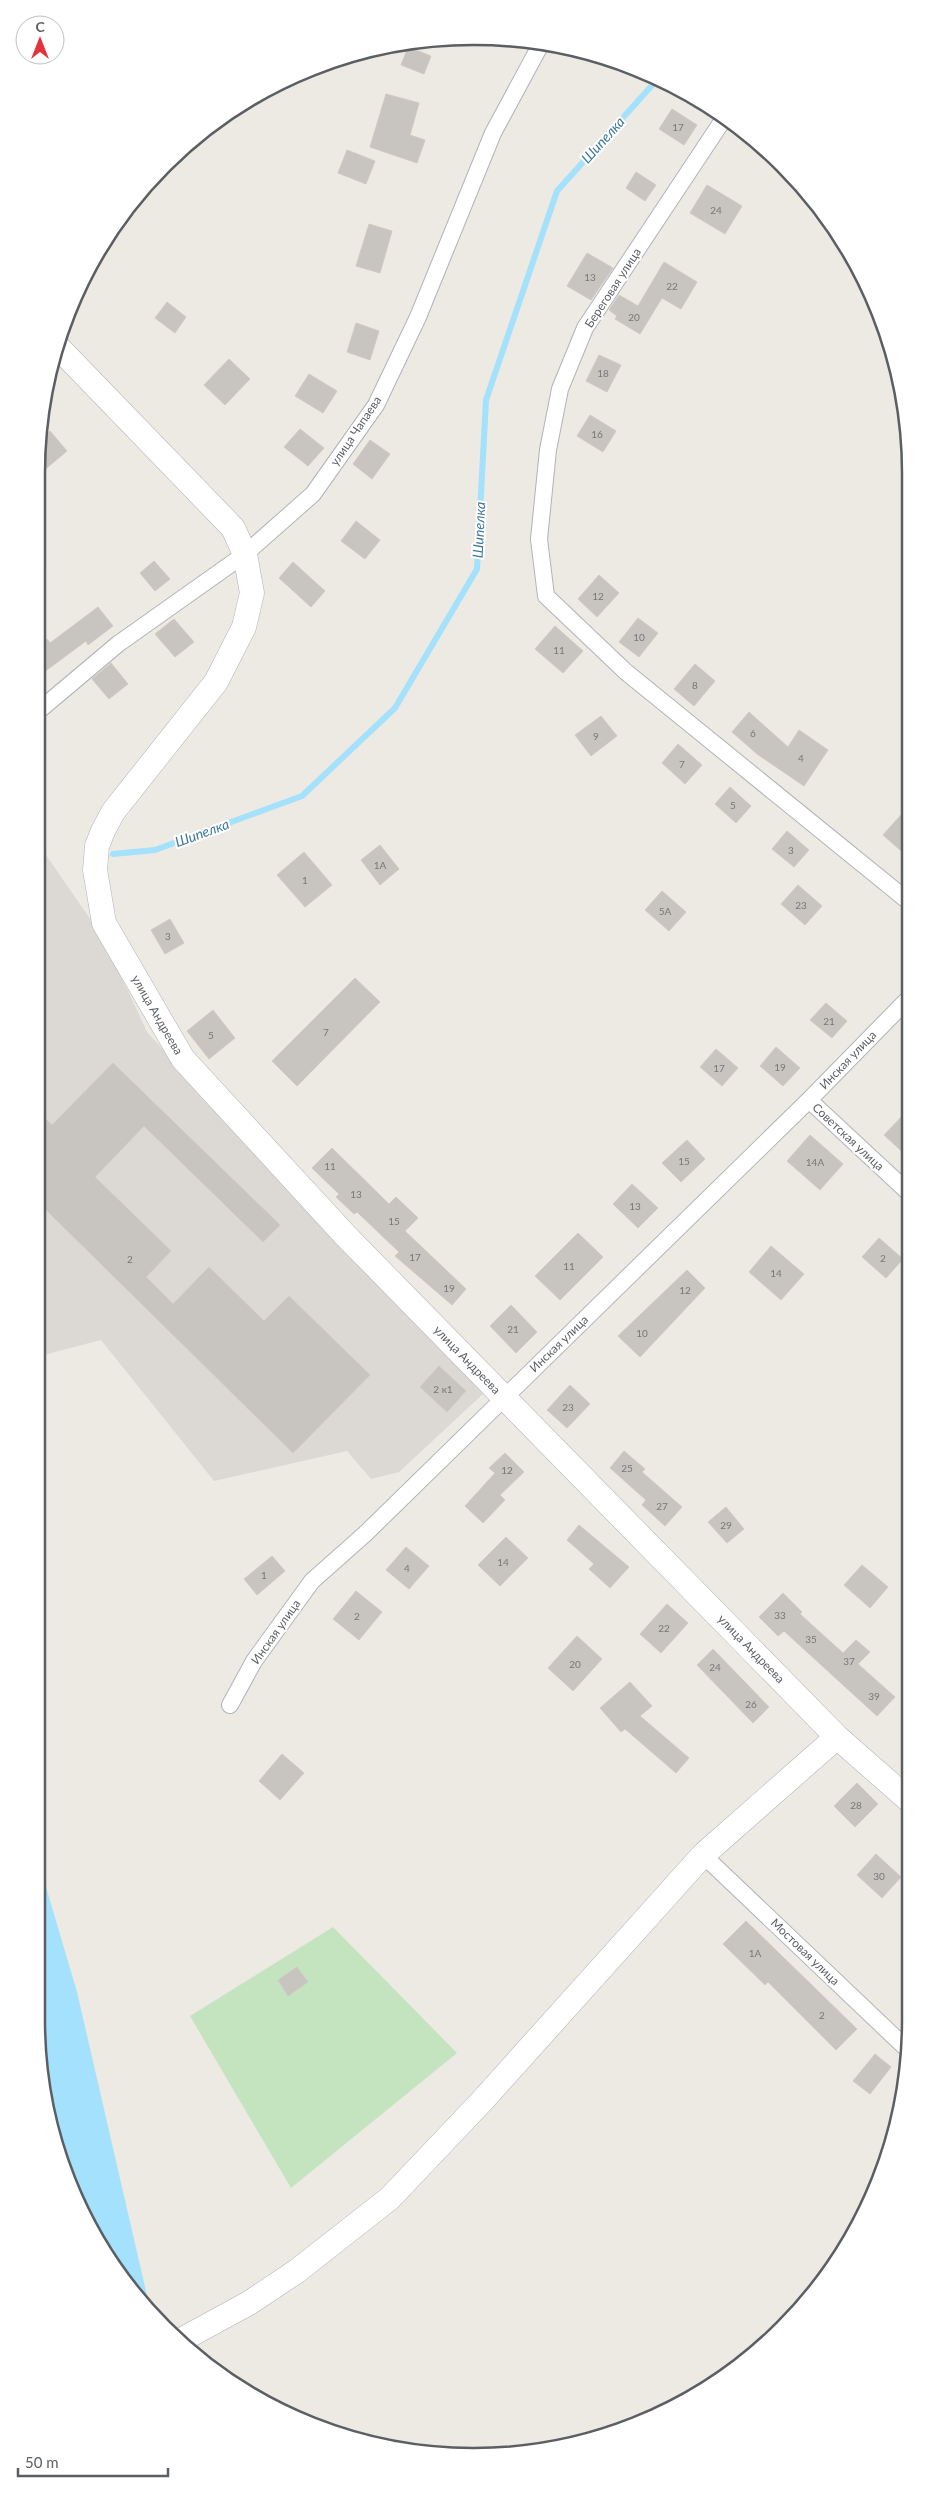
<svg xmlns="http://www.w3.org/2000/svg" width="947" height="2493" font-family="Lato,sans-serif">
  <style>
    .industrial { fill: #dcd9d5 }
    .green { fill: #c4e4c0 }
    .water { fill: #a4e1fc }
    .lines { fill: none; stroke-linecap: round; stroke-linejoin: round }
    .stream { stroke: #a4e1fc; stroke-width: 6 }
    .building { fill: #c8c4bf; stroke: #d2cac1 }
    .street-casing { stroke: #b0b4b8; stroke-width: 18 }
    .secondary-casing { stroke: #afb3b8; stroke-width: 25 }
    .street { stroke: #fff; stroke-width: 16 }
    .secondary { stroke: #fff; stroke-width: 24 }
    .labels { text-anchor: middle; stroke-width: 4; stroke-linejoin: round; paint-order: stroke }
    .number-label { font-size: 10px; fill: #76787a }
    .street-label { font-size: 12px; fill: #5b5f63; stroke: #fff }
    .water-label { font-size: 14px; font-style: italic; fill: #3c779c; stroke: #fff }
    .rim { fill: none; stroke: #5b5f63; stroke-width: 2.5 }
  </style>
  <rect width="100%" height="100%" fill="#ede9e3"/>
  <path class="industrial" d="M 46,855 L 104,939 L 147,1032 L 483,1394 L 399,1472 L 371,1479 L 347,1451 L 214,1481 L 101,1340 L 36,1357 L 36,863 Z"/>
  <path class="green" d="M 333,1927 L 457,2053 L 291,2188 L 190,2016 Z"/>
  <path class="water" d="M 36,1853 L 77,1992 L 151,2313 L 145,2308 L 95,2238 L 60,2160 L 36,2019 Z"/>
  <g class="lines">
    <path class="stream" d="M 113,854 L 155,850 L 302,796 L 395,708 L 477,569 L 486,400 L 557,191 L 655,82"/>
  </g>
  <path class="building" d="M 408,47 L 431,56 L 424,74 L 401,65 Z
    M 386,94 L 419,103 L 410,135 L 425,140 L 417,163 L 370,147 Z
    M 672,109 L 697,125 L 684,145 L 659,129 Z
    M 347,150 L 375,161 L 366,184 L 338,173 Z
    M 636,172 L 656,185 L 645,201 L 626,188 Z
    M 707,185 L 742,206 L 725,234 L 690,213 Z
    M 369,224 L 392,231 L 380,273 L 356,266 Z
    M 587,253 L 613,268 L 591,300 L 567,286 Z
    M 664,262 L 697,282 L 681,309 L 662,298 L 640,334 L 615,319 L 617,316 L 609,310 L 619,295 L 638,306 Z
    M 167,302 L 186,317 L 175,333 L 155,318 Z
    M 356,323 L 379,331 L 370,360 L 347,352 Z
    M 599,355 L 621,365 L 607,392 L 586,381 Z
    M 229,359 L 250,379 L 225,405 L 204,385 Z
    M 309,374 L 337,391 L 323,413 L 295,396 Z
    M 590,415 L 616,431 L 603,452 L 577,436 Z
    M 300,429 L 324,448 L 308,466 L 284,447 Z
    M 50,431 L 67,451 L 36,477 L 41,438 Z
    M 370,440 L 390,454 L 372,479 L 353,464 Z
    M 356,521 L 380,540 L 365,559 L 341,541 Z
    M 154,561 L 170,579 L 155,591 L 140,573 Z
    M 293,562 L 325,591 L 311,607 L 279,578 Z
    M 599,575 L 619,593 L 597,617 L 578,599 Z
    M 98,607 L 113,626 L 88,645 L 86,641 L 36,678 L 36,648 L 47,639 L 50,643 Z
    M 638,618 L 658,633 L 639,657 L 619,642 Z
    M 174,619 L 194,642 L 175,657 L 155,634 Z
    M 555,626 L 583,651 L 563,673 L 535,649 Z
    M 111,663 L 128,684 L 109,699 L 92,679 Z
    M 695,664 L 715,681 L 694,706 L 674,689 Z
    M 749,712 L 788,747 L 799,730 L 828,750 L 804,786 L 757,754 L 732,732 Z
    M 601,716 L 617,736 L 591,756 L 575,735 Z
    M 678,744 L 702,765 L 685,784 L 662,763 Z
    M 730,787 L 751,806 L 736,823 L 715,804 Z
    M 908,807 L 908,857 L 883,835 Z
    M 787,831 L 809,850 L 794,867 L 772,849 Z
    M 380,845 L 399,869 L 380,885 L 361,860 Z
    M 304,852 L 332,885 L 305,907 L 277,875 Z
    M 798,885 L 822,906 L 805,925 L 781,904 Z
    M 662,891 L 686,912 L 669,931 L 645,910 Z
    M 170,919 L 184,943 L 165,954 L 151,930 Z
    M 355,978 L 380,1002 L 297,1086 L 272,1061 Z
    M 826,1003 L 847,1021 L 832,1038 L 810,1020 Z
    M 213,1010 L 235,1038 L 209,1059 L 187,1031 Z
    M 776,1047 L 800,1068 L 783,1086 L 760,1066 Z
    M 716,1049 L 738,1068 L 722,1086 L 700,1067 Z
    M 113,1063 L 280,1225 L 263,1242 L 144,1126 L 95,1177 L 171,1251 L 146,1277 L 173,1304 L 209,1267 L 264,1321 L 289,1296 L 370,1375 L 293,1453 L 36,1200 L 36,1110 L 52,1125 Z
    M 909,1109 L 909,1158 L 884,1135 Z
    M 810,1135 L 843,1164 L 820,1190 L 787,1161 Z
    M 687,1140 L 705,1159 L 681,1182 L 662,1163 Z
    M 332,1148 L 389,1204 L 396,1197 L 418,1218 L 405,1231 L 466,1289 L 452,1305 L 395,1256 L 399,1252 L 357,1212 L 354,1214 L 336,1197 L 339,1194 L 312,1168 Z
    M 632,1184 L 658,1208 L 638,1228 L 613,1204 Z
    M 578,1233 L 603,1257 L 560,1300 L 535,1276 Z
    M 879,1238 L 903,1259 L 886,1278 L 862,1257 Z
    M 771,1246 L 804,1274 L 781,1300 L 749,1272 Z
    M 687,1270 L 705,1288 L 640,1357 L 618,1336 Z
    M 511,1305 L 537,1332 L 516,1353 L 490,1326 Z
    M 439,1366 L 466,1391 L 447,1412 L 420,1387 Z
    M 570,1385 L 590,1404 L 567,1428 L 547,1410 Z
    M 624,1451 L 645,1469 L 642,1472 L 682,1507 L 665,1526 L 642,1505 L 646,1500 L 610,1468 Z
    M 505,1453 L 524,1472 L 500,1495 L 505,1500 L 483,1523 L 465,1506 L 495,1473 L 489,1468 Z
    M 726,1507 L 744,1529 L 727,1543 L 708,1522 Z
    M 579,1525 L 629,1567 L 610,1588 L 589,1569 L 594,1564 L 567,1540 Z
    M 506,1537 L 528,1558 L 500,1586 L 478,1565 Z
    M 406,1547 L 429,1566 L 409,1589 L 386,1570 Z
    M 272,1556 L 285,1571 L 257,1595 L 244,1579 Z
    M 862,1565 L 888,1587 L 870,1608 L 844,1585 Z
    M 356,1591 L 382,1612 L 359,1640 L 333,1619 Z
    M 783,1593 L 802,1612 L 800,1614 L 843,1653 L 856,1640 L 870,1652 L 858,1664 L 895,1697 L 877,1716 L 784,1631 L 778,1636 L 759,1617 Z
    M 667,1604 L 688,1623 L 661,1653 L 640,1634 Z
    M 577,1636 L 602,1659 L 573,1691 L 548,1668 Z
    M 713,1649 L 769,1707 L 753,1723 L 697,1665 Z
    M 630,1682 L 652,1706 L 640,1716 L 689,1758 L 676,1773 L 625,1729 L 621,1732 L 600,1708 Z
    M 282,1754 L 304,1773 L 280,1800 L 259,1781 Z
    M 857,1783 L 878,1804 L 855,1827 L 834,1806 Z
    M 876,1854 L 901,1877 L 882,1898 L 857,1875 Z
    M 746,1921 L 857,2029 L 836,2050 L 768,1982 L 765,1985 L 723,1944 Z
    M 297,1967 L 308,1982 L 288,1996 L 278,1980 Z
    M 875,2054 L 891,2067 L 870,2094 L 853,2081 Z"/>
  <g class="lines">
    <defs>
      <path id="street" d="M 725,117 L 585,328 L 560,389 L 548,450 L 539,539 L 546,596 L 626,672 L 908,901
        M 36,713 L 118,644 L 245,554 L 313,494 L 376,405 L 418,317 L 493,133 L 541,44
        M 809,1100 L 909,1193
        M 230,1705 L 254,1661 L 312,1581 L 365,1534 L 809,1100 L 908,999
        M 703,1855 L 907,2049"/>
      <path id="secondary" d="M 57,346 L 233,528 L 245,554 L 252,593 L 244,627 L 216,682 L 113,812 L 103,831 L 97,846 L 95,870 L 104,923 L 183,1059 L 345,1235 L 837,1737 L 910,1801
        M 183,2339 L 249,2303 L 297,2271 L 390,2198 L 482,2101 L 703,1855 L 837,1737"/>
    </defs>
    <use href="#street" class="street-casing"/>
    <use href="#secondary" class="secondary-casing"/>
    <use href="#street" class="street"/>
    <use href="#secondary" class="secondary"/>
  </g>
  <g class="labels">
    <g class="number-label">
      <text x="678" y="131">17</text>
      <text x="716" y="214">24</text>
      <text x="590" y="281">13</text>
      <text x="672" y="290">22</text>
      <text x="634" y="321">20</text>
      <text x="603" y="377">18</text>
      <text x="597" y="438">16</text>
      <text x="598" y="600">12</text>
      <text x="639" y="641">10</text>
      <text x="559" y="654">11</text>
      <text x="695" y="689">8</text>
      <text x="753" y="737">6</text>
      <text x="596" y="740">9</text>
      <text x="801" y="762">4</text>
      <text x="682" y="768">7</text>
      <text x="733" y="809">5</text>
      <text x="791" y="854">3</text>
      <text x="380" y="869">1А</text>
      <text x="305" y="884">1</text>
      <text x="801" y="909">23</text>
      <text x="665" y="915">5А</text>
      <text x="168" y="940">3</text>
      <text x="829" y="1025">21</text>
      <text x="326" y="1036">7</text>
      <text x="211" y="1039">5</text>
      <text x="780" y="1071">19</text>
      <text x="719" y="1072">17</text>
      <text x="684" y="1165">15</text>
      <text x="815" y="1166">14А</text>
      <text x="330" y="1170">11</text>
      <text x="356" y="1198">13</text>
      <text x="635" y="1210">13</text>
      <text x="394" y="1225">15</text>
      <text x="415" y="1261">17</text>
      <text x="883" y="1262">2</text>
      <text x="130" y="1263">2</text>
      <text x="569" y="1270">11</text>
      <text x="776" y="1277">14</text>
      <text x="449" y="1292">19</text>
      <text x="685" y="1294">12</text>
      <text x="513" y="1333">21</text>
      <text x="642" y="1337">10</text>
      <text x="443" y="1393">2 к1</text>
      <text x="568" y="1411">23</text>
      <text x="627" y="1472">25</text>
      <text x="507" y="1474">12</text>
      <text x="662" y="1510">27</text>
      <text x="726" y="1529">29</text>
      <text x="503" y="1566">14</text>
      <text x="407" y="1572">4</text>
      <text x="264" y="1579">1</text>
      <text x="780" y="1619">33</text>
      <text x="357" y="1620">2</text>
      <text x="664" y="1632">22</text>
      <text x="811" y="1643">35</text>
      <text x="849" y="1665">37</text>
      <text x="575" y="1668">20</text>
      <text x="715" y="1671">24</text>
      <text x="874" y="1700">39</text>
      <text x="751" y="1708">26</text>
      <text x="856" y="1809">28</text>
      <text x="879" y="1880">30</text>
      <text x="755" y="1957">1А</text>
      <text x="822" y="2019">2</text>
    </g>
    <g class="street-label">
      <text transform="translate(613 288) rotate(-57)" y="4">Береговая улица</text>
      <text transform="translate(356 431) rotate(-56)" y="4">улица Чапаева</text>
      <text transform="translate(157 1015) rotate(60)" y="4">улица Андреева</text>
      <text transform="translate(848 1060) rotate(-46)" y="4">Инская улица</text>
      <text transform="translate(848 1137) rotate(43)" y="4">Советская улица</text>
      <text transform="translate(559 1344) rotate(-44)" y="4">Инская улица</text>
      <text transform="translate(467 1360) rotate(46)" y="4">улица Андреева</text>
      <text transform="translate(276 1632) rotate(-55)" y="4">Инская улица</text>
      <text transform="translate(751 1649) rotate(46)" y="4">улица Андреева</text>
      <text transform="translate(805 1952) rotate(44)" y="4">Мостовая улица</text>
    </g>
    <g class="water-label">
      <text transform="translate(603 140) rotate(-48)" y="5">Шипелка</text>
      <text transform="translate(479 530) rotate(-87)" y="5">Шипелка</text>
      <text transform="translate(202 833) rotate(-20)" y="5">Шипелка</text>
    </g>
  </g>
  <path d="M0 0H947V2493H0ZM473 45H474A428 428 0 0 1 902 473V2020A428 428 0 0 1 474 2448H473A428 428 0 0 1 45 2020V473A428 428 0 0 1 473 45Z" fill="#fff" fill-rule="evenodd"/>
  <path class="rim" d="M473 45H474A428 428 0 0 1 902 473V2020A428 428 0 0 1 474 2448H473A428 428 0 0 1 45 2020V473A428 428 0 0 1 473 45Z"/>
  <g transform="translate(40 40)"><circle r="24" fill="#ffffff" stroke="#bdbfc1"/>
  <path d="M0-4L9 19L0 12L-9 19Z" fill="#e3323b"/>
  <text y="-8" font-size="14" font-weight="bold" text-anchor="middle" fill="#5b5f63">С</text>
  </g>
  <path d="M18 2468v8h150v-8" fill="none" stroke="#5b5f63" stroke-width="2.5"/>
  <text x="25" y="2468" font-size="15" fill="#5b5f63" stroke="#ffffff" stroke-width="4" paint-order="stroke">50 m</text>
</svg>
